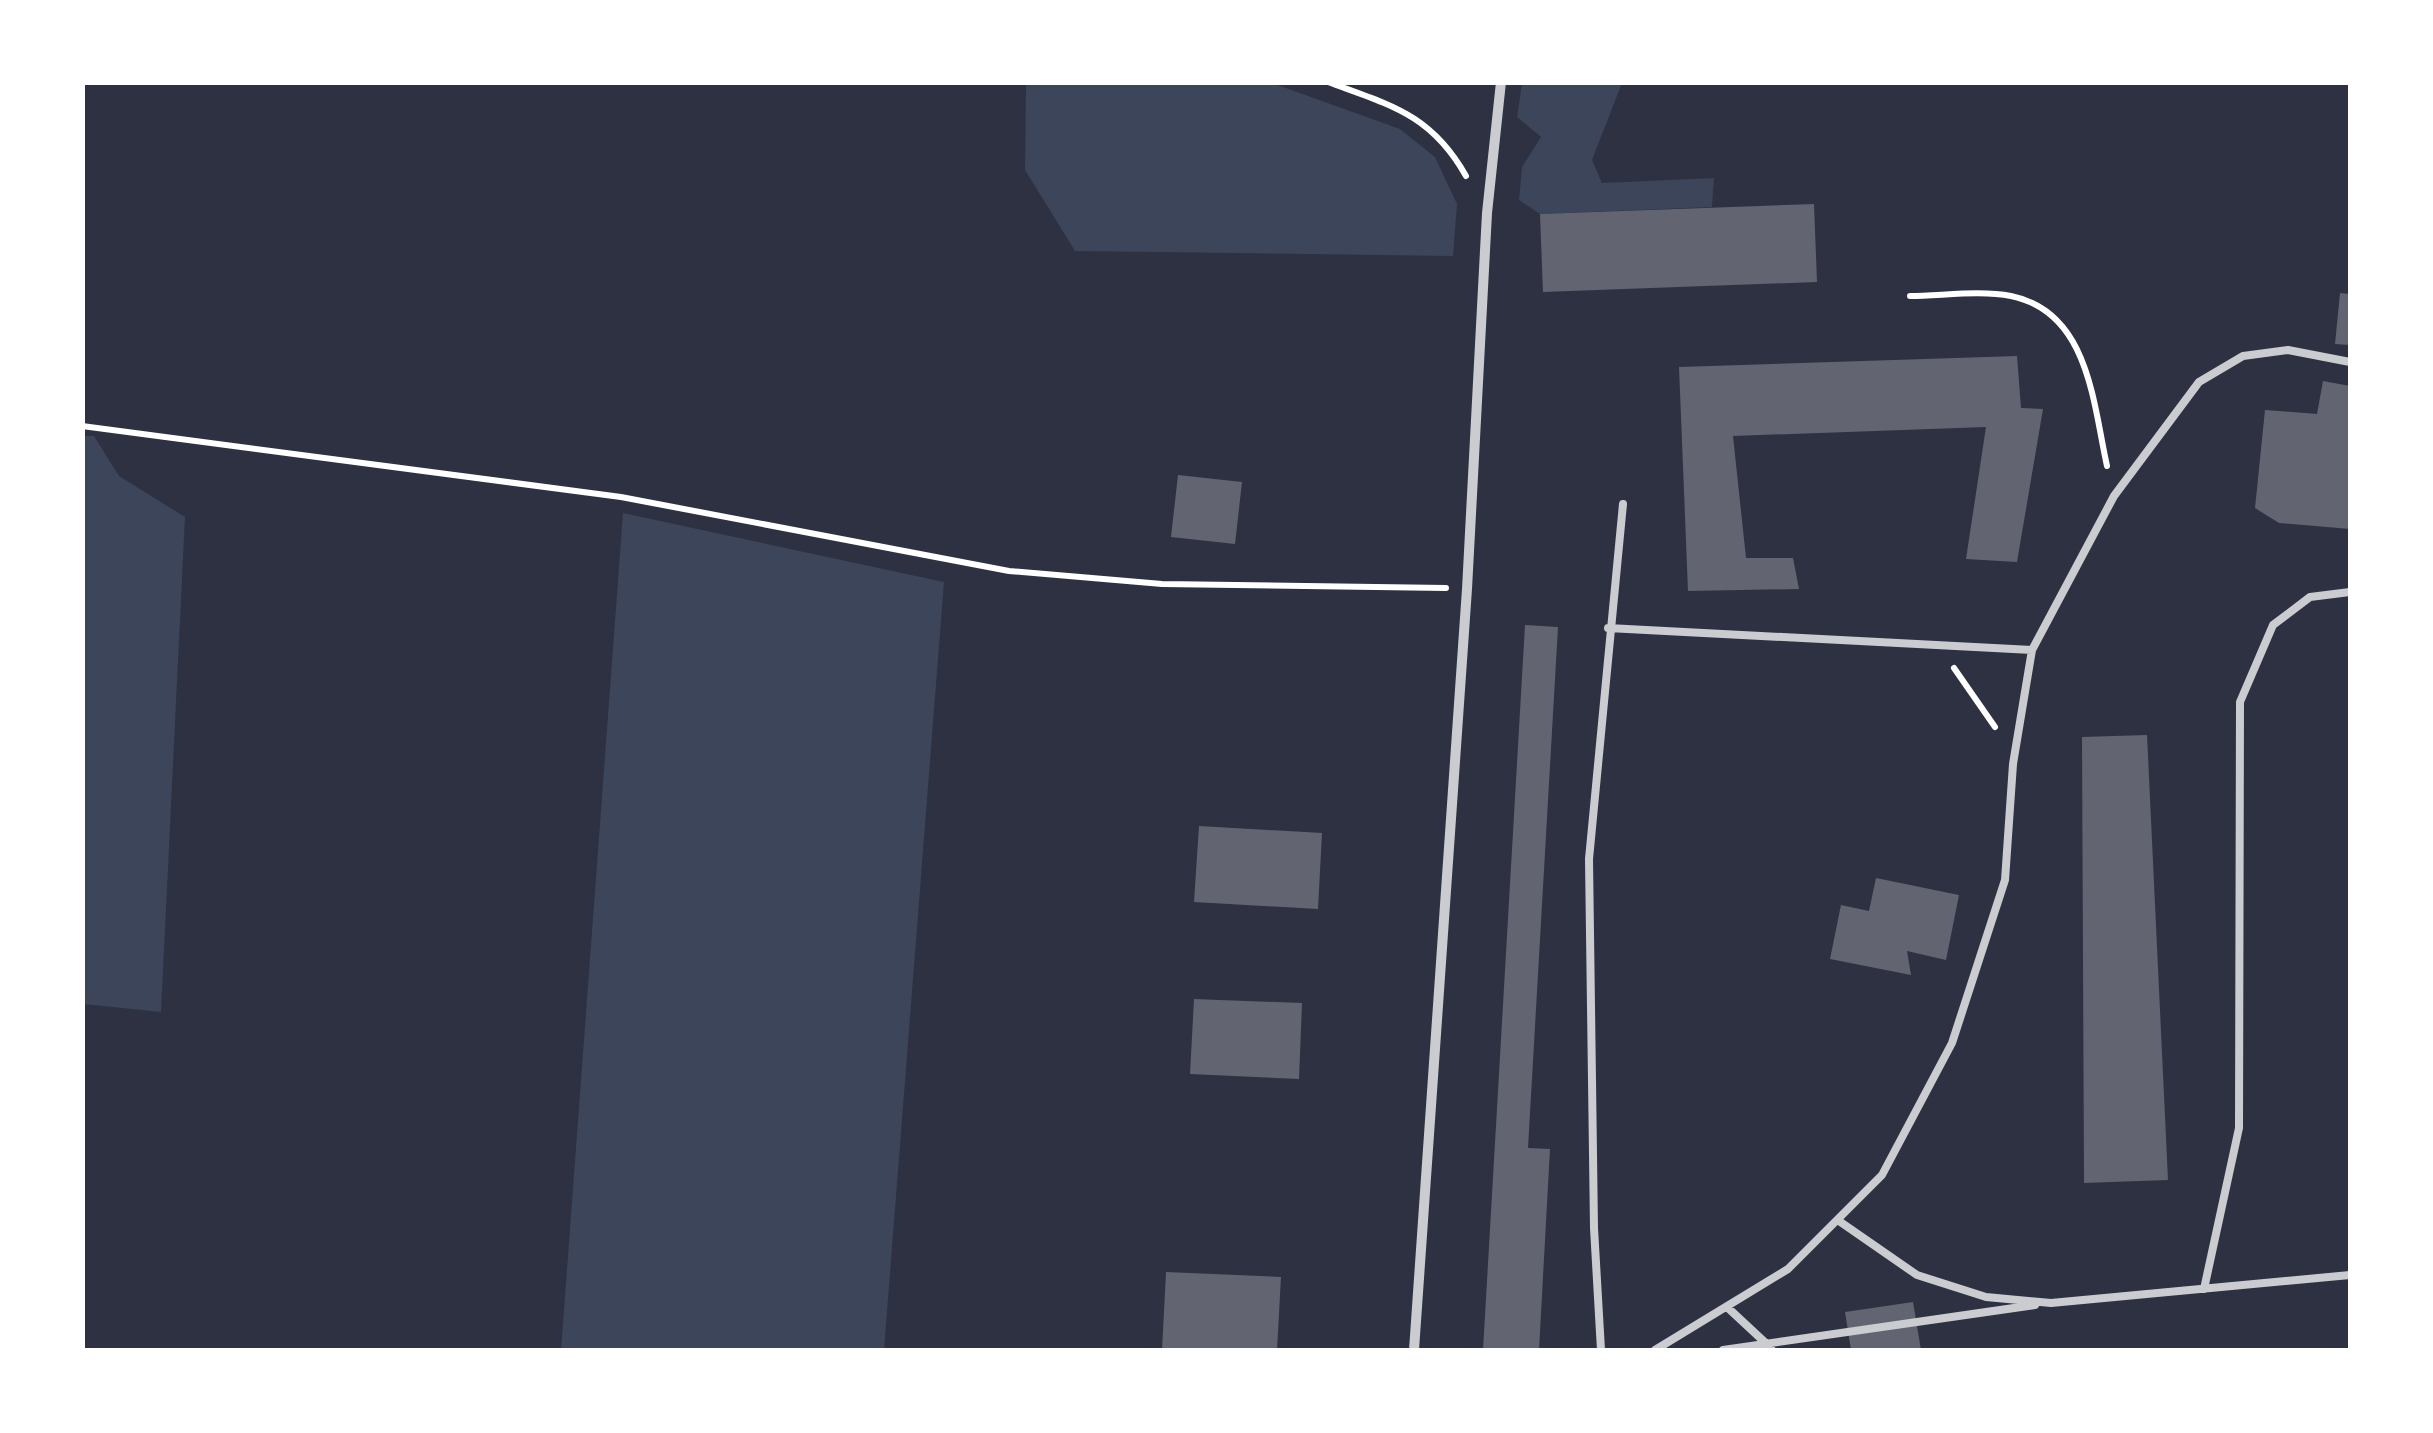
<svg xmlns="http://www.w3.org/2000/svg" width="2433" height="1433" font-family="Barlow,sans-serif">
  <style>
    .green { fill: #3c4559 }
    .building { fill: #626471 }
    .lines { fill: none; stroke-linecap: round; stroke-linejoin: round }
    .path { stroke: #fff; stroke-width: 6 }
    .service { stroke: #caccd0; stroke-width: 8 }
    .minor { stroke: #caccd0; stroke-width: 10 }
  </style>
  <rect width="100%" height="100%" fill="#2d3142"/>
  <path class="green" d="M 1026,83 L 1272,83 L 1400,129 L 1435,157 L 1457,204 L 1453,256 L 1075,251 L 1025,170 Z
    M 1522,83 L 1622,83 L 1592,160 L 1602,183 L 1714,178 L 1712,207 L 1540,214 L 1519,200 L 1522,167 L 1541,137 L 1517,117 Z
    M 83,436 L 94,436 L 119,476 L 185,517 L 161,1012 L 83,1004 Z
    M 623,513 L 944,582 L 884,1350 L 561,1350 Z"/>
  <path class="building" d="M 1814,204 L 1817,282 L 1543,292 L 1540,214 Z
    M 2340,293 L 2350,294 L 2350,345 L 2335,344 Z
    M 2017,356 L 2021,408 L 2043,409 L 2017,562 L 1966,559 L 1986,427 L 1733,436 L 1746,558 L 1793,558 L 1799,589 L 1688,591 L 1679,367 Z
    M 2323,381 L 2350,386 L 2350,529 L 2279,523 L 2255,508 L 2265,410 L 2317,414 Z
    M 1178,475 L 1242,482 L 1235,544 L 1171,537 Z
    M 1525,625 L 1558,627 L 1528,1148 L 1550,1149 L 1539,1350 L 1483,1350 Z
    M 2147,735 L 2168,1180 L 2084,1183 L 2082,737 Z
    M 1199,826 L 1322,833 L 1318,909 L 1194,902 Z
    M 1876,878 L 1959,895 L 1946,960 L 1907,951 L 1911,975 L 1830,959 L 1841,905 L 1869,911 Z
    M 1194,999 L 1302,1003 L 1299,1079 L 1190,1074 Z
    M 1166,1272 L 1281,1277 L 1277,1350 L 1162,1350 Z
    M 1913,1302 L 1921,1350 L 1851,1350 L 1845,1312 Z"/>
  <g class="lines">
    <path class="path" d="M 1328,82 C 1390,105 1431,114 1466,176
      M 1910,296 C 1941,296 1980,290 2011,296 C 2089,312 2093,403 2107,466
      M 82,426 L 621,497 L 1009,571 L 1162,584 L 1446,588
      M 1954,668 L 1995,727"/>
    <path class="service" d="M 1608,628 L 2032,650
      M 1839,1221 L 1917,1275 L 1986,1297 L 2051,1303 L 2350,1275
      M 2204,1289 L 2239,1128 L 2240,702 L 2273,625 L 2310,597 L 2350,592
      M 1727,1307 L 1771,1348
      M 1601,1350 L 1594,1228 L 1589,859 L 1623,504
      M 1655,1350 L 1788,1269 L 1882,1175 L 1952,1043 L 2005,880 L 2013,764 L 2032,650 L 2114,496 L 2199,382 L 2243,356 L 2288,350 L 2350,362
      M 1723,1350 L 2035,1305"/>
    <path class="minor" d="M 1414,1350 L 1467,589 L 1487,213 L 1501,82"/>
  </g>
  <rect width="2433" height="1433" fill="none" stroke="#ffffff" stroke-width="170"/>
</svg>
